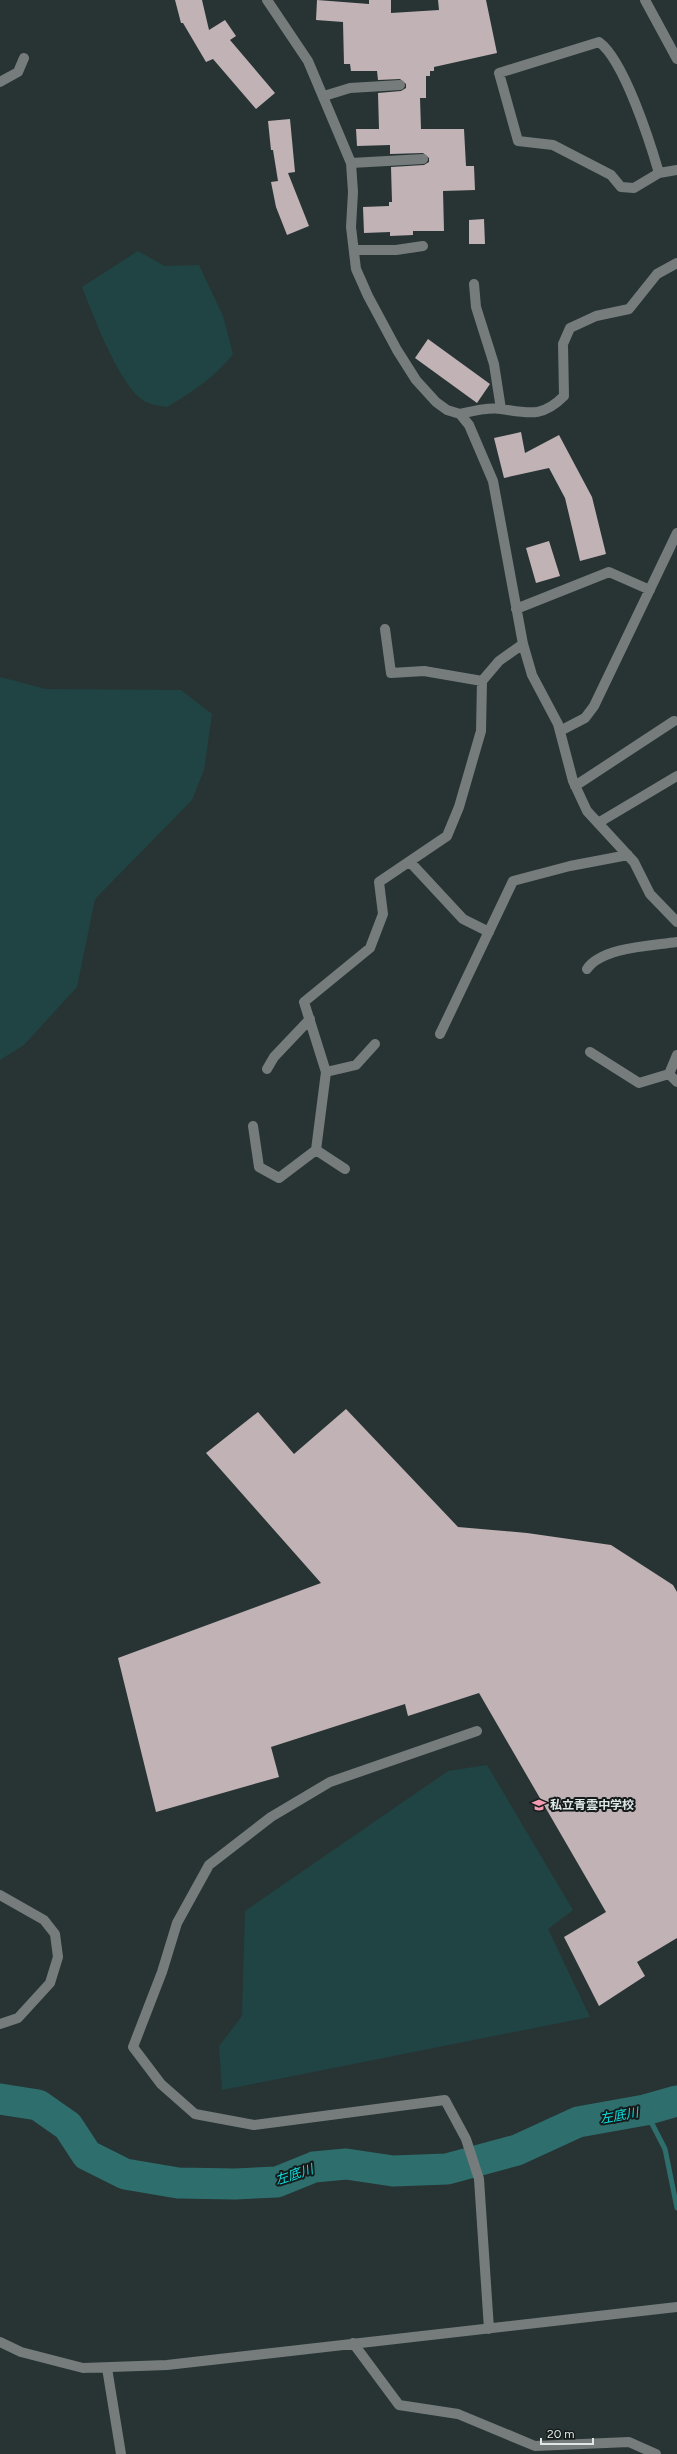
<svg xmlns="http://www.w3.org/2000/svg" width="677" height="2454" font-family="Figtree,'Noto Sans JP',sans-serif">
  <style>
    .green { fill: #1f4443 }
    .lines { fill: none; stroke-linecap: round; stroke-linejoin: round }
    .stream { stroke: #2e6f6e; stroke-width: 5 }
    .river { stroke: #2e6f6e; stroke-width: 31 }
    .building { fill: #c0b2b5 }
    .minor { stroke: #767c7c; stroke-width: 10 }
    .labels { text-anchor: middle; stroke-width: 4; stroke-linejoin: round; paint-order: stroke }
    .poi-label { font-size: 12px; font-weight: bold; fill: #dfe7e6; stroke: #151b1b; text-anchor: start }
    .water-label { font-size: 13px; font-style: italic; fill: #0cdfde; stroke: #151b1b }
  </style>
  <rect width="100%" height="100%" fill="#283434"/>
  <path class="green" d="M 138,251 L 165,266 L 199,265 L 223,316 L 233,354 C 215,377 192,392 167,407 C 160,406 152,405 146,402 C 120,389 93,314 82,287 Z
    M 0,677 L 46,689 L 181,690 L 212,714 L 204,770 L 192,800 L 95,899 L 77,987 L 24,1045 L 0,1060 Z
    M 487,1765 L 573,1910 L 548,1929 L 590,2017 L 222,2090 L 219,2046 L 242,2016 L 245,1911 L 448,1771 Z"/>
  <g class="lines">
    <path class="stream" d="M 645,2110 L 665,2149 L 677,2208"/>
    <path class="river" d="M 0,2099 L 38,2105 L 68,2126 L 87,2155 L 125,2174 L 178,2183 L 235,2184 L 277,2182 L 314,2167 L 346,2164 L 393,2171 L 447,2169 L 517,2150 L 578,2122 L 645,2110 L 677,2101"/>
  </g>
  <path class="building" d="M 175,0 L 202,0 L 209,30 L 225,20 L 236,36 L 230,40 L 275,93 L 256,109 L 213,59 L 206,62 L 183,23 L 181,23 Z
    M 317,0 L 369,4 L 369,0 L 391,0 L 391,13 L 439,10 L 438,0 L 486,0 L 497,53 L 434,67 L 434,71 L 430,71 L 430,76 L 426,76 L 426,98 L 420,98 L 421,129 L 464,129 L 466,166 L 474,166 L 475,190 L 443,191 L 444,231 L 413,231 L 413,235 L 390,236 L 390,232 L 364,233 L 363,207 L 389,206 L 389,202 L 392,202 L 391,167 L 424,165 L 429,162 L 429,158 L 423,153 L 390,154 L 390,145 L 357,146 L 356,129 L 379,129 L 378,93 L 401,91 L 406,88 L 406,84 L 400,79 L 378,80 L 377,71 L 351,71 L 350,64 L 344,64 L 343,22 L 316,20 Z
    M 290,119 L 295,172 L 288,173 L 309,226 L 287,235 L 276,207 L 271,182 L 278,181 L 273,150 L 271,150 L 268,121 Z
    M 484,219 L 485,244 L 469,244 L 469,220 Z
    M 428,339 L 490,384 L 477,403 L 415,358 Z
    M 521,432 L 525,453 L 559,435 L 592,497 L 606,554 L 580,561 L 565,498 L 549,468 L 504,478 L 494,438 Z
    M 549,541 L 560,576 L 536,583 L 526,548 Z
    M 346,1409 L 458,1527 L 527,1533 L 611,1545 L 673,1585 L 677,1592 L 677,1938 L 637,1962 L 645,1976 L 599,2006 L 564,1937 L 606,1912 L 479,1693 L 408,1716 L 405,1704 L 271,1747 L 279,1777 L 156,1812 L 118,1658 L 321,1583 L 206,1453 L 258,1412 L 294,1454 Z"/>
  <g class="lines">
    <path class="minor" d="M 267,0 L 308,61 L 351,163 L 353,192 L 351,227 L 356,269 L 368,296 L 397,350 L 416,380 L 436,402 L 447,410 L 460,414 L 469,425 L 493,481 L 523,644 L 532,675 L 558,724 L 573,781 L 587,811 L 634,862 L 650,894 L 677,922
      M 645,0 L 677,59
      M 0,82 L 18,72 L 24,58
      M 324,96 L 350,88 L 400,85
      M 351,163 L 423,159
      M 659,173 C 650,142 624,60 599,42 L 499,73 L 518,141 L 553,145 L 611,175 L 621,187 L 634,188 L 659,173 L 677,170
      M 354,250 L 396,250 L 423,246
      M 474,284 L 476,307 L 494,364 L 501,409
      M 460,414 C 473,411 488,407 501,409 C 529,413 542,418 564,396 L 563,344 L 570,328 L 596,316 L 629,309 L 657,274 L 677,263
      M 516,609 L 609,572 L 650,590
      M 385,629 L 391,673 L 424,671 L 482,681
      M 560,731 L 585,718 L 594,706 L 677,533
      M 575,786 L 674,721
      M 598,823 L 677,776
      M 410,862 L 463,919 L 489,932
      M 587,969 C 602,947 651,946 677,942
      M 440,1034 L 513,881 L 570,866 L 628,855
      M 590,1052 L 639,1083 L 669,1074
      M 677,1055 L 669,1074 L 677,1082
      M 267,1069 L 274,1057 L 310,1019
      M 326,1072 L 356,1065 L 375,1044
      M 253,1126 L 259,1167 L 279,1178 L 316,1150 L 326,1072 L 304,1002 L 370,948 L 383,914 L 379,882 L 447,836 L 459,807 L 481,731 L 482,681 L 499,661 L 523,644
      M 316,1150 L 345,1169
      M 477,1731 L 330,1782 L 271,1817 L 209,1865 L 177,1923 L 162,1972 L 133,2047 L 161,2084 L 195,2114 L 254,2125 L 445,2100 L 466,2139 L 479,2179 L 489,2329
      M 0,1895 L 44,1920 L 55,1934 L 58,1957 L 50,1983 L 18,2018 L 0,2024
      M 0,2342 L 21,2352 L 83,2368 L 167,2365 L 677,2307
      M 353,2343 L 399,2405 L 458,2414 L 535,2446 L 629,2442 L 656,2454
      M 107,2368 L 121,2454"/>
  </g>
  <defs>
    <symbol id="school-bare" viewBox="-9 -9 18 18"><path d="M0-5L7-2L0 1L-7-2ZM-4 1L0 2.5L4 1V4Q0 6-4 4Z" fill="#f29aaf" stroke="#151b1b" stroke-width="2.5" paint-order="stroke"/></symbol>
  </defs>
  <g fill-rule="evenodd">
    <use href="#school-bare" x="529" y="1795" width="20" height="20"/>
  </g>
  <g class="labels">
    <g class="poi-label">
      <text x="550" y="1809">私立青雲中学校</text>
    </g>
    <g class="water-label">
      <text transform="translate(619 2115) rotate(-10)" y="5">左底川</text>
      <text transform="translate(294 2174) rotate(-18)" y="5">左底川</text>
    </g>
  </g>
  <path d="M541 2438v6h52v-6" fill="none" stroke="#dfe7e6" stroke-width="2"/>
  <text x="547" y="2438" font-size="12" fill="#dfe7e6" stroke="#151b1b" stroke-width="3" paint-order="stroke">20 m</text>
</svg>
